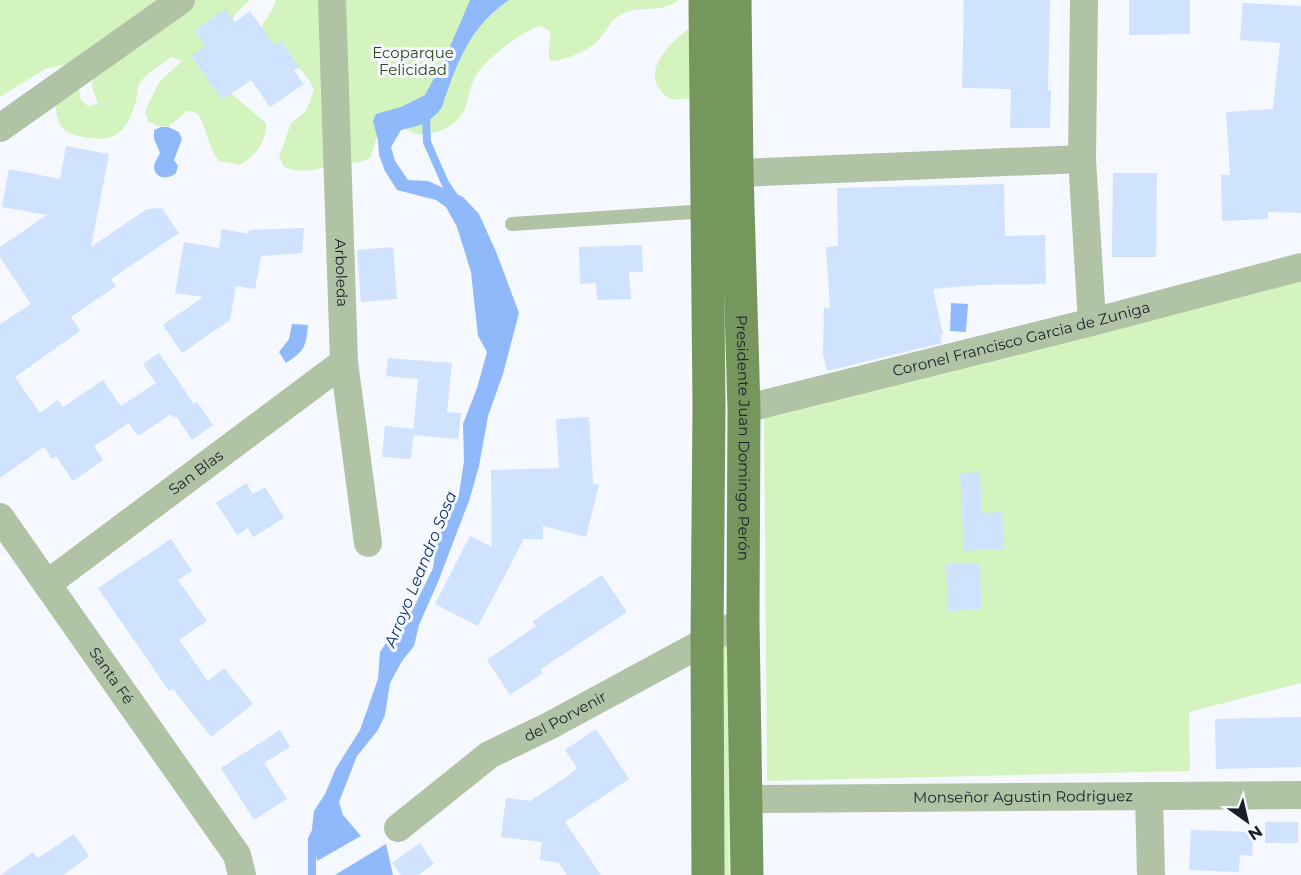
<svg xmlns="http://www.w3.org/2000/svg" width="1301" height="875" font-family="Montserrat,sans-serif">
  <style>
    .green { fill: #d4f4bf }
    .water { fill: #8fb9fa }
    .lines { fill: none; stroke-linecap: round; stroke-linejoin: round }
    .stream { stroke: #8fb9fa; stroke-width: 8 }
    .building { fill: #cfe2fe }
    .lane { stroke: #b1c3a5; stroke-width: 14 }
    .street { stroke: #b1c3a5; stroke-width: 28 }
    .primary { stroke: #75965d; stroke-width: 33 }
    .labels { text-anchor: middle; stroke-width: 6; stroke-linejoin: round; paint-order: stroke }
    .park-label { font-size: 15px; fill: #2d4818; stroke: #f5f8fe }
    .street-label { font-size: 15px; fill: #1a202b; stroke: #f5f8fe }
    .water-label { font-size: 16px; font-style: italic; fill: #0c326a; stroke: #f5f8fe }
  </style>
  <rect width="100%" height="100%" fill="#f5f8fe"/>
  <path class="green" d="M 0,0 L 163,0 L 80,61 L 45,69 L 0,97 Z
    M 194,0 L 250,0 L 236,13 L 231,22 L 226,89 L 266,123 C 267,141 255,157 240,165 L 219,161 C 207,146 208,128 197,113 L 187,111 L 168,127 L 157,126 L 148,121 L 145,111 L 159,82 L 182,61 L 172,57 C 161,65 143,74 138,87 C 137,92 137,97 136,101 C 125,138 111,144 74,135 C 57,131 55,112 56,97 L 79,89 L 81,100 L 88,106 L 98,104 L 91,84 L 96,74 L 153,37 L 167,20 Z
    M 276,0 L 679,0 C 661,14 640,5 622,14 C 610,20 608,29 600,38 C 592,50 564,61 550,61 C 547,50 551,42 550,31 L 541,26 C 523,30 486,59 476,75 C 469,87 469,103 462,114 C 454,128 429,138 413,133 C 408,131 403,126 398,123 L 380,126 L 371,157 C 360,164 352,162 340,164 C 320,168 303,175 284,167 L 279,157 L 291,123 L 306,111 L 314,90 C 303,63 277,52 254,38 L 272,10 Z
    M 693,26 L 691,98 C 685,99 678,100 672,99 C 666,98 661,92 658,87 C 645,64 676,37 693,26 Z
    M 1301,281 L 1301,683 L 1189,712 L 1190,771 L 767,781 L 764,412 Z
    M 723,643 L 725,643 L 728,647 L 729,875 L 722,875 Z"/>
  <path class="water" d="M 470,0 L 509,0 C 469,27 457,63 442,107 C 431,123 419,126 401,130 L 391,147 L 395,161 L 408,180 L 428,181 L 463,197 L 479,214 L 497,254 L 519,313 L 503,374 L 488,416 L 479,466 L 470,498 L 438,582 L 419,625 L 414,646 L 402,661 L 390,683 L 385,715 L 378,730 L 357,756 L 339,802 L 343,815 L 361,836 L 317,861 L 312,828 L 314,811 L 325,794 L 336,768 L 360,730 L 378,679 L 380,652 L 400,622 L 412,611 L 433,568 L 437,539 L 459,494 L 464,461 L 463,424 L 477,388 L 487,352 L 478,336 L 471,272 L 457,227 L 446,207 L 436,200 L 397,190 L 385,171 L 379,155 L 378,140 L 373,121 L 376,114 L 401,107 L 425,95 L 446,56 Z
    M 161,127 L 168,127 L 179,132 L 182,139 L 174,160 L 178,166 L 176,173 C 168,180 155,179 154,167 C 154,162 158,158 160,153 L 154,139 L 154,130 Z
    M 951,303 L 968,304 L 966,332 L 950,331 Z
    M 292,324 L 308,325 C 306,346 305,351 286,363 L 279,352 L 289,339 Z
    M 386,844 L 393,875 L 335,875 Z"/>
  <g class="lines">
    <path class="stream" d="M 426,115 L 427,142 L 445,183 L 455,198
      M 312,875 L 312,839 L 318,827"/>
  </g>
  <path class="building" d="M 964,0 L 1050,0 L 1048,90 L 1051,90 L 1050,128 L 1010,128 L 1011,89 L 962,88 Z
    M 1129,0 L 1190,0 L 1190,34 L 1129,35 Z
    M 1243,3 L 1301,6 L 1301,213 L 1268,212 L 1268,219 L 1222,221 L 1221,175 L 1230,175 L 1226,112 L 1273,109 L 1280,43 L 1240,40 Z
    M 225,9 L 235,22 L 250,11 L 274,45 L 281,41 L 299,67 L 294,71 L 304,84 L 270,107 L 251,80 L 222,100 L 191,56 L 206,46 L 195,31 Z
    M 66,146 L 109,154 L 91,247 L 147,209 L 162,208 L 179,233 L 111,279 L 116,286 L 71,317 L 80,331 L 15,377 L 40,413 L 58,400 L 63,407 L 103,380 L 121,406 L 156,383 L 143,364 L 159,353 L 194,404 L 197,402 L 213,425 L 192,440 L 176,416 L 174,418 L 171,414 L 138,436 L 129,423 L 94,446 L 103,460 L 73,481 L 56,456 L 52,459 L 44,447 L 0,478 L 0,324 L 31,304 L 0,257 L 0,247 L 47,215 L 2,207 L 9,169 L 60,179 Z
    M 1113,173 L 1157,173 L 1156,257 L 1112,257 Z
    M 1004,184 L 1005,236 L 1045,235 L 1046,284 L 979,285 L 933,289 L 943,334 L 940,335 L 942,343 L 827,371 L 823,354 L 824,308 L 830,308 L 826,247 L 838,246 L 837,188 Z
    M 304,228 L 302,253 L 261,256 L 255,289 L 236,286 L 230,320 L 182,353 L 163,325 L 203,297 L 175,293 L 184,242 L 219,248 L 222,229 L 248,234 L 249,230 Z
    M 642,245 L 643,272 L 629,272 L 631,299 L 597,300 L 596,283 L 580,284 L 579,247 Z
    M 393,247 L 397,299 L 361,302 L 357,250 Z
    M 388,358 L 452,363 L 447,412 L 461,413 L 458,439 L 413,435 L 418,379 L 386,376 Z
    M 589,417 L 593,483 L 599,485 L 586,537 L 543,526 L 543,539 L 524,539 L 478,626 L 435,604 L 470,536 L 492,547 L 491,470 L 559,468 L 556,419 Z
    M 385,426 L 414,429 L 411,459 L 382,457 Z
    M 980,472 L 982,513 L 1002,512 L 1004,549 L 964,551 L 960,473 Z
    M 246,483 L 253,494 L 265,487 L 284,518 L 253,537 L 248,528 L 237,535 L 216,503 Z
    M 171,539 L 192,571 L 178,580 L 207,621 L 179,640 L 208,681 L 224,668 L 253,704 L 211,737 L 173,689 L 169,691 L 98,588 Z
    M 980,563 L 982,609 L 948,611 L 946,564 Z
    M 602,575 L 627,612 L 541,669 L 543,673 L 510,695 L 487,660 L 536,626 L 533,621 Z
    M 1301,717 L 1301,767 L 1216,769 L 1215,719 Z
    M 596,729 L 629,779 L 565,822 L 601,875 L 567,875 L 559,863 L 540,860 L 542,842 L 501,837 L 506,798 L 530,801 L 568,776 L 577,768 L 565,750 Z
    M 280,730 L 290,747 L 264,763 L 287,799 L 254,820 L 221,768 Z
    M 1265,822 L 1298,822 L 1298,843 L 1265,843 Z
    M 1191,830 L 1253,832 L 1252,856 L 1240,855 L 1239,872 L 1189,870 Z
    M 74,834 L 89,856 L 63,875 L 1,875 L 33,852 L 38,858 Z
    M 420,843 L 434,864 L 418,875 L 401,875 L 392,863 Z"/>
  <g class="lines">
    <path class="lane" d="M 512,224 L 707,211"/>
    <g class="street">
      <path id="s1" d="M 332,0 L 344,362 L 368,543"/>
      <path d="M 1084,0 L 1082,159 L 1092,322"/>
      <path d="M 0,128 L 181,0"/>
      <path d="M 737,173 L 1082,159"/>
      <path id="s2" d="M 744,409 L 1092,322 L 1301,267"/>
      <path id="s3" d="M 0,517 L 237,855 L 242,875"/>
      <path id="s4" d="M 47,584 L 344,362"/>
      <path d="M 1149,796 L 1151,875"/>
      <path id="s5" d="M 745,799 L 1301,795"/>
      <path id="s6" d="M 398,828 L 489,755 L 549,726 L 743,621"/>
    </g>
    <g class="primary">
      <path d="M 705,0 L 709,405 L 707,641 L 708,875"/>
      <path id="s7" d="M 735,0 L 737,173 L 744,409 L 743,621 L 747,875"/>
    </g>
  </g>
  <g class="labels">
    <g class="park-label">
      <text x="413" y="58">Ecoparque<tspan x="413" dy="17">Felicidad</tspan></text>
    </g>
    <g class="street-label">
      <text dy="5" stroke="none"><textPath href="#s1" startOffset="273">Arboleda</textPath></text>
      <text dy="5" stroke="none"><textPath href="#s2" startOffset="286">Coronel Francisco Garcia de Zuniga</textPath></text>
      <text dy="5" stroke="none"><textPath href="#s7" startOffset="438">Presidente Juan Domingo Perón</textPath></text>
      <text dy="5" stroke="none"><textPath href="#s4" startOffset="186">San Blas</textPath></text>
      <text dy="5" stroke="none"><textPath href="#s3" startOffset="194">Santa Fé</textPath></text>
      <text dy="5" stroke="none"><textPath href="#s6" startOffset="202">del Porvenir</textPath></text>
      <text dy="5" stroke="none"><textPath href="#s5" startOffset="278">Monseñor Agustin Rodriguez</textPath></text>
    </g>
    <g class="water-label">
      <text transform="translate(420 569) rotate(-68)" y="6">Arroyo Leandro Sosa</text>
    </g>
  </g>
  <g transform="translate(1247 821) rotate(146)" stroke="#f5f8fe" stroke-width="4.5" paint-order="stroke">
  <path d="M0-4.5L10 22L0 15L-10 22Z" fill="#1a202b"/>
  <text y="-9" font-size="16" font-weight="bold" text-anchor="middle" fill="#1a202b">N</text>
  </g>
</svg>
